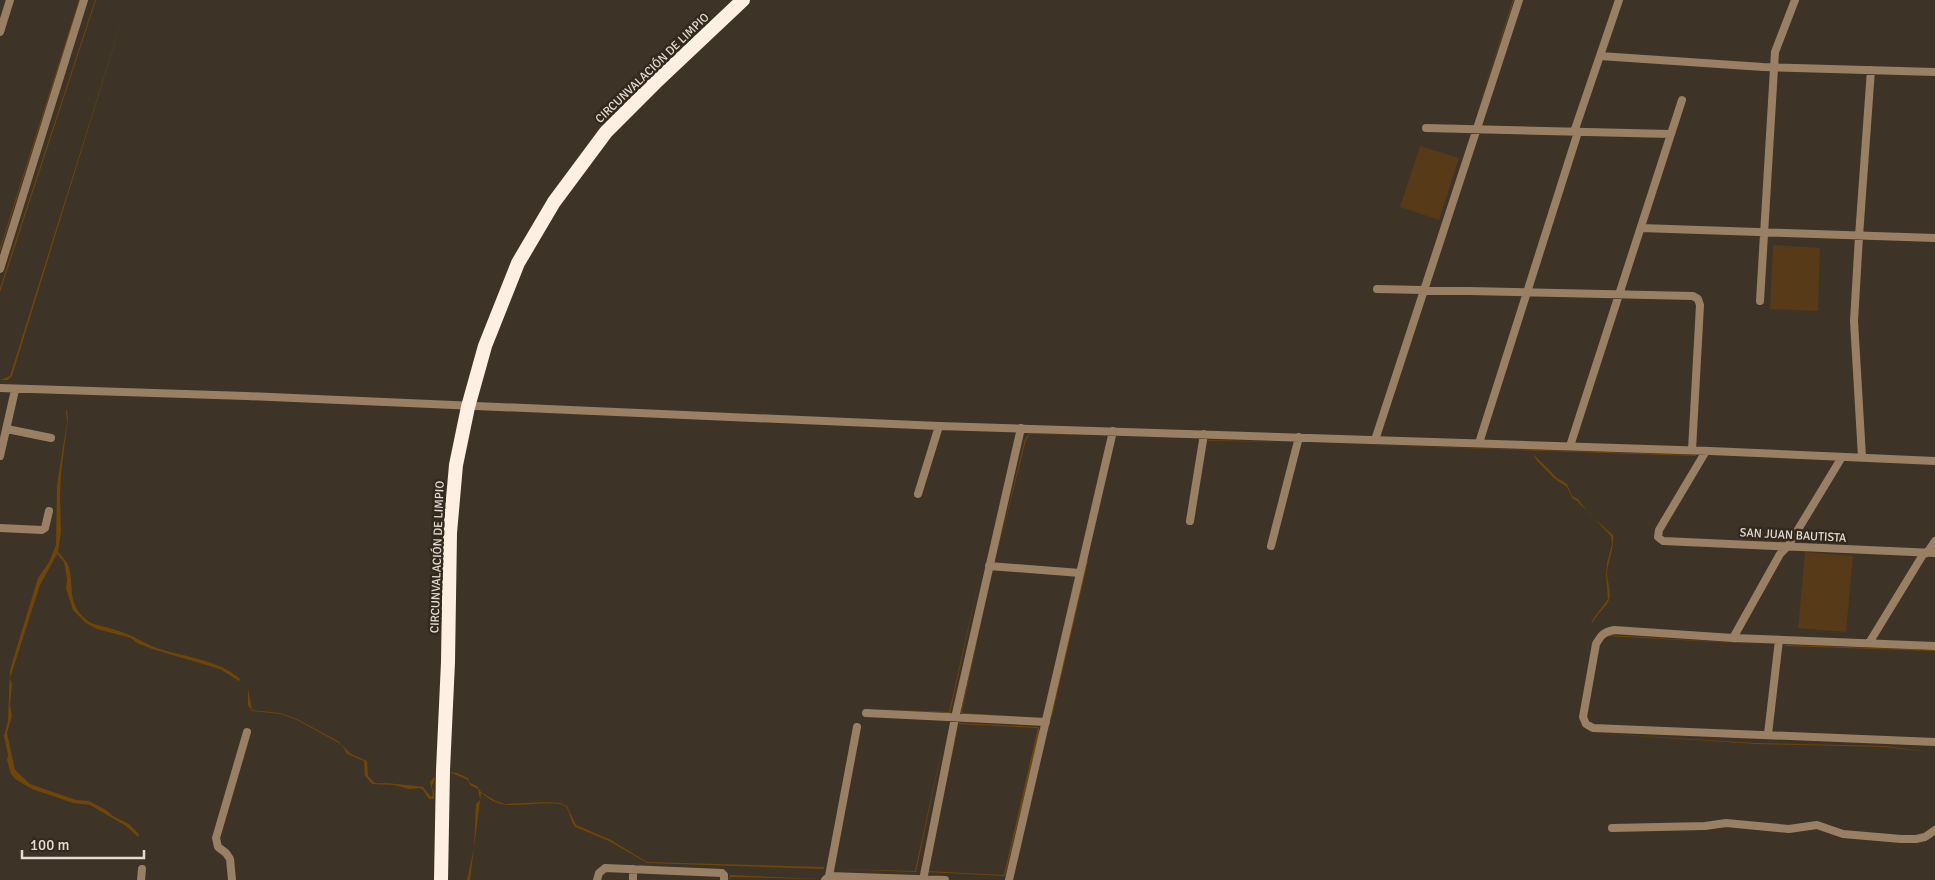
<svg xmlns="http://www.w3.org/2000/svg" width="1935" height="880" font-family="Signika,sans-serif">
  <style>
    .green { fill: #573a18 }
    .water { fill: #704509; fill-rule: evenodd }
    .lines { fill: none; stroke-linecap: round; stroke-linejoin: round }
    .street { stroke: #997f64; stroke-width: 8 }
    .highway { stroke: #fdf0e3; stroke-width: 14 }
    .labels { text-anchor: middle; stroke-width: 5; stroke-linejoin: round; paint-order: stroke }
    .street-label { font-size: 12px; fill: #e3dbd4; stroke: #33291d }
  </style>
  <rect width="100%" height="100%" fill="#3e3327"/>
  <path class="green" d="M 1420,146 L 1459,158 L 1439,220 L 1400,207 Z
    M 1773,245 L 1820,248 L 1818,311 L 1770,309 Z
    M 1805,552 L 1853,556 L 1846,632 L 1798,628 Z"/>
  <path class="water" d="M 79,0 L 80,0 L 0,251 L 0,248 Z
    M 95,0 L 96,0 L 0,292 L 0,288 Z
    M 128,0 L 12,376 L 8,380 L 0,380 L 10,376 Z
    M 1513,0 L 1514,0 L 1474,121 Z
    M 66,410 L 67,410 L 68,418 L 61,473 L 60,497 L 61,532 L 58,552 C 62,557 67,561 69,567 C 74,586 67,601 84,618 C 94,627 107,626 119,631 C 132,635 142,642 154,647 C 182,657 218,659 240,679 L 239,681 L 220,669 L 152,649 L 137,643 L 131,638 L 97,629 L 86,623 L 73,610 L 66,588 L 67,579 L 64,562 L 57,554 L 40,585 L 10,678 L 12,684 L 10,705 L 12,716 L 7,733 L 15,770 L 30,784 L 76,800 L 89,801 L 106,810 L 113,816 L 129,824 L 139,834 L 138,837 L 126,826 L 90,805 L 73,803 L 32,789 L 15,779 L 11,774 L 7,760 L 8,755 L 4,736 L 8,721 L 10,670 L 38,578 L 49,562 L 56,545 L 57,485 L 67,422 Z
    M 1030,433 L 1107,435 L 1030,434 L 1026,440 L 994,566 L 1025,439 Z
    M 1208,440 L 1291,442 L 1208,441 Z
    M 1315,443 L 1696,455 L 1696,456 Z
    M 1533,454 L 1557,478 L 1567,484 L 1572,496 L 1578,499 L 1589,514 L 1613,535 C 1615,545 1608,562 1607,573 C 1607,582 1612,592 1609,600 C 1606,607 1597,614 1593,622 L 1591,622 L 1608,599 L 1606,575 L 1607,563 L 1612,544 L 1611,536 L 1577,501 L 1572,498 L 1567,487 L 1555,479 L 1537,461 Z
    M 1086,561 L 1088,561 L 1052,716 L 1051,716 Z
    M 981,571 L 950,713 L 872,709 L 949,712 Z
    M 992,572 L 962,711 L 963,713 L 1040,718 L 962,714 L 961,712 Z
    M 1607,635 L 1772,645 L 1606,636 Z
    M 1785,645 L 1935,650 L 1935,651 L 1785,646 Z
    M 248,688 L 252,710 L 280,713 L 295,718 L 338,741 L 351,754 L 367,761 L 368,776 L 375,783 C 392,783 407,785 423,787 L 431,797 L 433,795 L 430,782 L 434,777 L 435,779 L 432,786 L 434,793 L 434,799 L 429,799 L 423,790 L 420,788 L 409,789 L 394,785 L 372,784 L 365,776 L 364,761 L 347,754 L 342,745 L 337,742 L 295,719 L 280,714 L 252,711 L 248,705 Z
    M 959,723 L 1039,727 L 1039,734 L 1005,876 L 925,872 ZM 959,724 L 1038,728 L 1004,875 L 926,871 Z
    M 947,725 L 916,872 L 835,869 L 915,871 Z
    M 1592,733 L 1755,743 L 1886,746 L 1935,753 L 1886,747 L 1755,744 Z
    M 449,772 L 457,773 L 468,778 L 470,783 L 477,786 L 481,792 L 496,801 L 505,804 L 547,802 L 560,803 L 567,806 L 576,825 L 611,840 L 647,862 L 824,867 L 824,869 L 647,863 L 609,841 L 575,827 C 570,821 570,810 565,806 C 552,799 518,808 502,804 C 494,803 488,798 481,793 L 470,880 L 467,880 L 474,848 L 476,804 L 480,800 L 478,789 L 470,785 L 468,780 Z
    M 730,875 L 821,879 L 731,877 L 729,880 Z"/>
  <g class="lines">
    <path class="street" d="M 0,32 L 10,0
      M 1600,56 L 1763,67 L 1935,72
      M 1426,128 L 1671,134
      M 1574,132 L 1619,0
      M 1641,228 L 1935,238
      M 0,269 L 84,0
      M 1377,289 L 1693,296 L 1698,299 L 1700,305 L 1692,450
      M 1760,301 L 1775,52 L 1795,0
      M 0,388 L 246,396 L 939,426 L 1710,451 L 1935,461
      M 7,429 L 51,438
      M 1375,440 L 1519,0
      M 1479,443 L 1578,132
      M 1570,446 L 1682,100
      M 1706,451 L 1659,530 L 1658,537 L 1663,541 L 1935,553
      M 0,456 L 15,390
      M 1862,457 L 1854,321 L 1859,236 L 1871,70
      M 918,494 L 939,426
      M 1190,521 L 1204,434
      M 0,528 L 42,530 L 45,528 L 49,511
      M 1271,546 L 1299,437
      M 1927,553 L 1935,541
      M 989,566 L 1080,573
      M 1733,638 L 1780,554 L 1788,546 L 1842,457
      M 1869,643 L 1924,553
      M 1935,646 L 1733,638 L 1614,630 C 1604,632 1601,635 1596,644 L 1583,717 L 1586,724 L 1593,728 L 1935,742
      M 866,713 L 1046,722
      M 1768,734 L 1779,640
      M 1612,828 L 1705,826 L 1726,823 L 1789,829 L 1817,825 L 1843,834 L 1901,839 L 1916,839 L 1925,837 L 1935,830
      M 829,876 L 857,727
      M 141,880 L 142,869
      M 232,880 L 230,859 L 226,853 L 218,847 L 216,838 L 247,732
      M 597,880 L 599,873 L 605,868 L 722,873 L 724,875 L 724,880
      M 633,880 L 633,869
      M 825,880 L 829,876 L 945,880
      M 923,880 L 955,718 L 1021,428
      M 1009,880 L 1113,431"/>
    <path class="highway" d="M 441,880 L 443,770 L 448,662 L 450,533 L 456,465 L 468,407 L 485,346 L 518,263 L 554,202 L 606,132 L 655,83 L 743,0"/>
  </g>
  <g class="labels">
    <g class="street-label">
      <text transform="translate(652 68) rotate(-44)" y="4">CIRCUNVALACIÓN DE LIMPIO</text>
      <text transform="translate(1793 535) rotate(3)" y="4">SAN JUAN BAUTISTA</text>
      <text transform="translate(437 557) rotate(-88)" y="4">CIRCUNVALACIÓN DE LIMPIO</text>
    </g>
  </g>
  <path d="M22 850v8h122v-8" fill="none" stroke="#e3dbd4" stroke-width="2.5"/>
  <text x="30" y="850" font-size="15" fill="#e3dbd4" stroke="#33291d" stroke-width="4" paint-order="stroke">100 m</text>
</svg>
